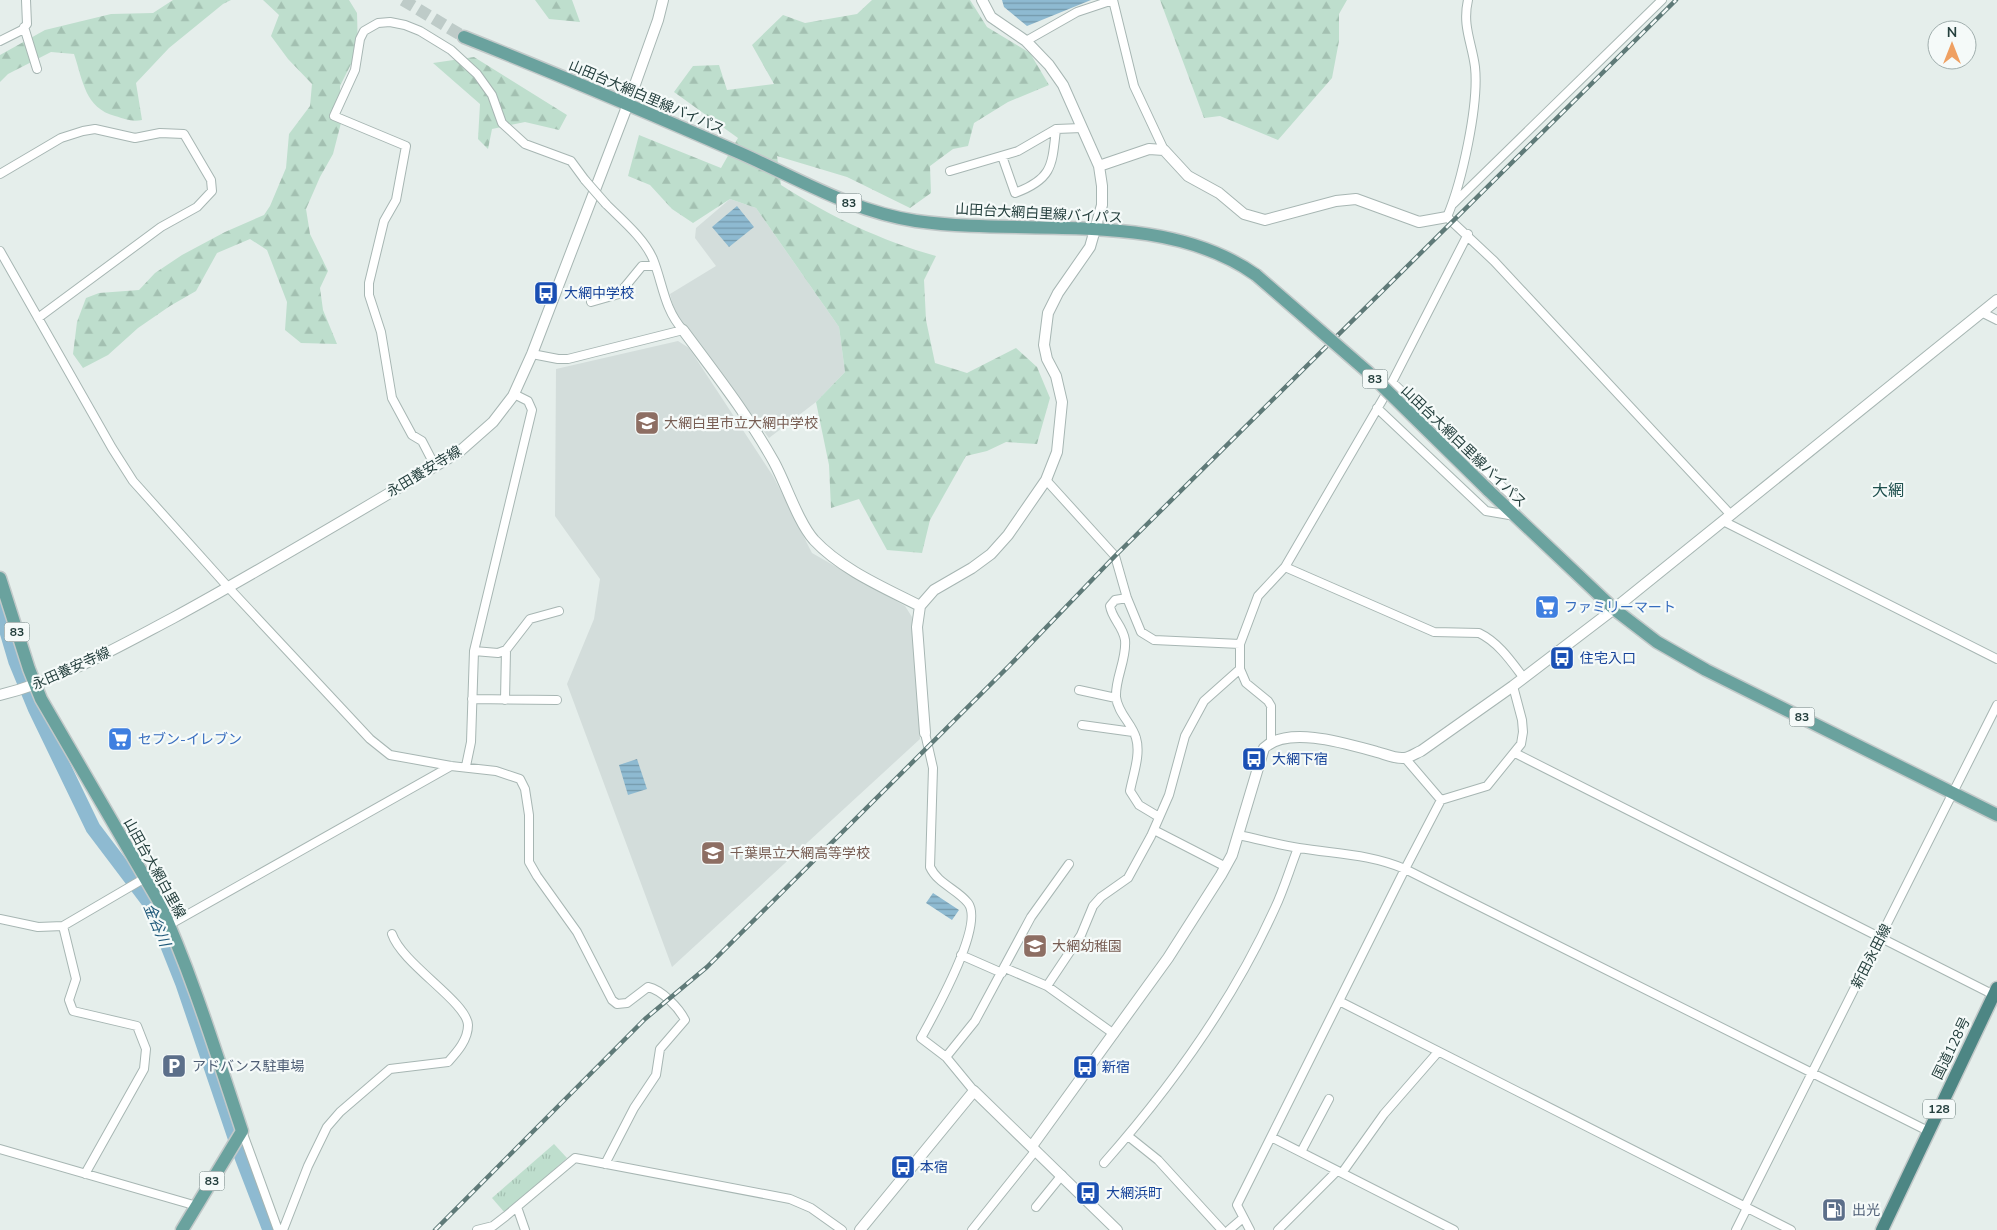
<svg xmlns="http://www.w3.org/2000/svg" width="1997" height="1230" font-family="'Nunito Sans','Noto Sans JP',sans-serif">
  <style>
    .built { fill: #d3dddb }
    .grass { fill: url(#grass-tufts) }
    .forest { fill: url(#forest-firs) }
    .water { fill: url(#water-rules) }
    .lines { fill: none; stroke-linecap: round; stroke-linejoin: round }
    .river { stroke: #8ebad1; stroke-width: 15 }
    .primary-tunnel { stroke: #becbc8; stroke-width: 12; stroke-dasharray: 12 6; stroke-linecap: butt }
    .minor-casing { stroke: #a7b6b3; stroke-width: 10 }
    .tertiary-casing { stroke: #a7b6b3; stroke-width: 12 }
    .primary-casing { stroke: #c2c9c9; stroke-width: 15 }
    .trunk-casing { stroke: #c2c9c9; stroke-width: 15 }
    .minor { stroke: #fff; stroke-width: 8 }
    .tertiary { stroke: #fff; stroke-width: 10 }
    .primary { stroke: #6aa29e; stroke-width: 12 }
    .trunk { stroke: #4d8684; stroke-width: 12 }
    .rail-casing { stroke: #5f7a78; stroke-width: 4.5 }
    .rail { stroke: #f5faf9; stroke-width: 2.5; stroke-dasharray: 8; stroke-linecap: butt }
    .minor-bridge-casing { stroke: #a7b6b3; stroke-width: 10; stroke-linecap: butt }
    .primary-bridge-casing { stroke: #c2c9c9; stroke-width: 15; stroke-linecap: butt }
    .minor-bridge { stroke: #fff; stroke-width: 8 }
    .primary-bridge { stroke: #6aa29e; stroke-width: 12 }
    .labels { text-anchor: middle; stroke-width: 4.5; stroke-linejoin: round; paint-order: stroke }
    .shield { fill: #f5faf9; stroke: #637775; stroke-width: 1 }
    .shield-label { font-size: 12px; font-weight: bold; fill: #243f3d }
    .street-label { font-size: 14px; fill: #243f3d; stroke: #f5faf9 }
    .transit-label { font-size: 14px; fill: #164399; stroke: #f5faf9; text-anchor: start }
    .education-label { font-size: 14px; fill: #785e54; stroke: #f5faf9; text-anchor: start }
    .shop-label { font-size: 14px; fill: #366cbe; stroke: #f5faf9; text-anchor: start }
    .service-label { font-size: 14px; fill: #4e5e75; stroke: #f5faf9; text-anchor: start }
    .water-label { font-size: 15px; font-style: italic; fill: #1f597a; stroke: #f5faf9 }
    .quarter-label { font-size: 16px; fill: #20514f; stroke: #f5faf9 }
  </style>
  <defs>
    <pattern id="grass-tufts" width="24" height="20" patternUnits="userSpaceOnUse" patternTransform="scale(1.25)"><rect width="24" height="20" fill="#bedecd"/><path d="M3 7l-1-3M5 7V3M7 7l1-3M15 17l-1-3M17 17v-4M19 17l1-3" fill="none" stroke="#a3c0b1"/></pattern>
    <pattern id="forest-firs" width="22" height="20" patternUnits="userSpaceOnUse" patternTransform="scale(1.25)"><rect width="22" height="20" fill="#bedecd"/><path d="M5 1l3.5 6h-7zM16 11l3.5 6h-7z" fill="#a3c0b1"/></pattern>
    <pattern id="water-rules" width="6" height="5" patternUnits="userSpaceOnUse" patternTransform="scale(1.25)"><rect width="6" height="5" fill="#8ebad1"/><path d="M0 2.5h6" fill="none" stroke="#7499ab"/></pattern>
  </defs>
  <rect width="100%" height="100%" fill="#e5eeeb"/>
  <path class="built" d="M 730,199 L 756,208 L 839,327 L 845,372 L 816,402 L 769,438 L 675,313 L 670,294 L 716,266 L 695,238 L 696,228 Z
    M 678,341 L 689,348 L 773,476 L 812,553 L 905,606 L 912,617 L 920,739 L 672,967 L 567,684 L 594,619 L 600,579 L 555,516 L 556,369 Z"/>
  <path class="grass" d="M 554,1144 L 567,1158 L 505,1213 L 492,1198 Z"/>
  <path class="forest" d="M 173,0 L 231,0 L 223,4 L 169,48 L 136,83 L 142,120 C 132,122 125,119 115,116 C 85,108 83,81 74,54 L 51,52 L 8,74 L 0,82 L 0,55 L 45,30 L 111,14 L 153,13 Z
    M 263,0 L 349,0 L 357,13 L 358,50 L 340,86 L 341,123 L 333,154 L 320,177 L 306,209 L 310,234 L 328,271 L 320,288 L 323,310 L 337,344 L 301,343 L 285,330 L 287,302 L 267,250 L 250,239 L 217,253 L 196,291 L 170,306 L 138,328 L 108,355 L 83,368 L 73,354 L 77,322 L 86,298 L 99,293 L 139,290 L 155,273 L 182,255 L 225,232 L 264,215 L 270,206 L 286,168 L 289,134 L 310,106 L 312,84 L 288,59 L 271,36 L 279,15 Z
    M 535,0 L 572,0 L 580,22 L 549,19 Z
    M 872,0 L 970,0 L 987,27 L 1030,53 L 1049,85 L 1008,102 L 974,123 L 968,146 L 953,149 L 930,166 L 931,193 L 910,208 L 847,177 L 777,156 L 781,185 C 829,216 882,241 936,256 L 924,280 L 926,320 L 935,363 L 967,373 L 1016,348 L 1037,367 L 1050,398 L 1037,444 L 1006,442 L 987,451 L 966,456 L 930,520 L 922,553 L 887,550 L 859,499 L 831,508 L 829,465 L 816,402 L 845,372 L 839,327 L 756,208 L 730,199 L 693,223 L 672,209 L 650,185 L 628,176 L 639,135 L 721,168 L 738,138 L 674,92 L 693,66 L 719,65 L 727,90 L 774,84 L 752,45 L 783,15 L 805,23 L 857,14 Z
    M 1160,0 L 1347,0 L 1339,14 L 1339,41 L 1332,78 L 1278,140 L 1220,116 L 1204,118 Z
    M 474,57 L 567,115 L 559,130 L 525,122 L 492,129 L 488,149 L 478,139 L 480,104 L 433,63 Z"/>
  <path class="water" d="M 1002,0 L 1091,0 L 1027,26 L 1004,7 Z
    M 737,206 L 754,227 L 729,247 L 712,227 Z
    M 637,759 L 647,789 L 628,795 L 619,765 Z
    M 933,893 L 959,910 L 952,920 L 926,903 Z"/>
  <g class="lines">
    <path class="river" d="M 0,608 L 16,662 L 35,708 L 93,828 L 152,906 L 183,984 L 240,1152 L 270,1230"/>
    <path class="primary-tunnel" d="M 403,0 L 464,37"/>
    <defs>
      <path id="minor" d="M 1113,0 L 1134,86 L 1164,150
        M 1468,0 C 1462,26 1472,43 1475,67 C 1479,105 1462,182 1447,217 L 1494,261 L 1731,515
        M 24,27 L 37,69
        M 0,41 L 22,30 L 27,24 L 26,0
        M 1026,41 L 1077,12 L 1113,0
        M 1002,156 L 1015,193 C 1053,179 1052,165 1056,129
        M 950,171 L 1018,151 L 1056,129 L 1082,128
        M 0,174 L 61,138 L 83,131 L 95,129 L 135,138 L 160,133 L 184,134 L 211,180 L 212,191 L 197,207 L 161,227 L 38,318
        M 1453,204 L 1662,0
        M 0,251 L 112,448 L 133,481 L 228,587 L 370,739 L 390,755 L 451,766 L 496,771 L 520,779 L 525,789 L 529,815 L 529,862 L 537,876 L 577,932 L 612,1000 L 617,1004 L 627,1003 L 648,987 C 662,990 679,1008 685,1020 L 660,1049 L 656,1075 L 634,1108 L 605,1164
        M 591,302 L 619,294 L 642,266 L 655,266
        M 1983,313 L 1997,320
        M 532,354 L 558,359 L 568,359 L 683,330 C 664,309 663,284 653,259 C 644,238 622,220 606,204
        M 1377,408 L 1486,511 L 1515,516 L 1513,497 L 1392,382
        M 435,466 L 422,441 L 412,435 L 392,398 L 381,332 L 369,295 L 369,283 L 384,221 L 396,200 L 406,146 L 334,116 L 355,70 L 360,39 L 364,31 L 378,23 L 390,22 L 405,25 L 420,31 L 451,50 L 477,74 L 492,95 L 502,123 L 525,144 L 571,161 L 585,180
        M 1046,480 L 1115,556 L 1127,598 L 1141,632 L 1154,640 L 1240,644
        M 1723,521 L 1997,659
        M 1285,567 L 1434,632 L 1479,633 C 1498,642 1511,661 1523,677
        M 1127,598 L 1115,600 L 1110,606 C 1112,619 1123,626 1125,640 C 1127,659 1115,678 1116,697 C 1118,714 1132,723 1136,738 C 1141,754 1133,775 1130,791 L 1139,805 L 1159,817
        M 474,651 L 498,653 L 506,650 L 530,619 L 559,611
        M 1079,690 L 1116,698
        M 472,699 L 557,700
        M 505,700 L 506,650
        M 1082,725 L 1133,732
        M 925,733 L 933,768 L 930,867 C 938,884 957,889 968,903 C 985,925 933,1016 921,1038 L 946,1057 L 974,1091
        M 1271,742 L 1271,706 L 1268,701 L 1246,683 L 1240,669 L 1240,644 L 1258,596 L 1285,567 L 1387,392 L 1468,234
        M 1515,753 L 1994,995
        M 1405,758 L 1441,800
        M 466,766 L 471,742 L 474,651 L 532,410 L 528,401 L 514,394
        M 1154,830 L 1226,867
        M 1238,835 C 1259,839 1279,845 1299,848 C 1336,854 1370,854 1405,869 L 1928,1131
        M 0,919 L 38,927 L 63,926 L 145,878
        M 169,925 L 451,766
        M 63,926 L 76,979 L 69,1000 L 73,1011 L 137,1026 L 146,1049 L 144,1069 L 85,1174
        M 961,955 L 1002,973
        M 1005,968 L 1047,986 L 1114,1034
        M 1047,986 L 1081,935 L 1093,906 L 1101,897 L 1128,878 L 1151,836 L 1169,795 L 1185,736 L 1204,701 L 1240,669
        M 1339,1001 L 1791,1230
        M 946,1057 L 975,1021 L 1031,917 L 1069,864
        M 242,1131 L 278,1230
        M 1128,1136 L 1158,1160 L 1222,1230
        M 1271,1137 L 1454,1230
        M 0,1149 L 197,1206
        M 1301,1152 L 1329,1099
        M 1104,1163 C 1171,1087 1233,1001 1275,908 C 1284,889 1290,868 1298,848
        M 1342,1173 L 1384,1114 L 1438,1052
        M 1745,1206 L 1997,705
        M 517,1207 L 525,1230
        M 1036,1207 L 1062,1175
        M 283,1230 L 308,1166 L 327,1127 L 340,1112 L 390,1069 L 448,1062 C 457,1052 468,1040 468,1025 C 467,1002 402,964 392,934
        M 477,1230 L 493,1226 L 506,1216 L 575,1158 L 790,1199 L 811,1208 L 842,1230
        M 972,1230 L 1036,1150
        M 1229,1230 L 1243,1218
        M 1250,1230 L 1237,1205 L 1405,869 L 1441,800 L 1487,786 L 1521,744 L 1523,732 L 1522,720 L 1513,686
        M 1278,1230 L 1337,1171
        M 1736,1230 L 1747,1208"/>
      <path id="tertiary" d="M 1099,166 L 1149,149 L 1164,150 L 1188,176 L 1219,193 L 1244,214 L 1265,220 L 1336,201 L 1356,199 L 1419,222 L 1447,217
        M 683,330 C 714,372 748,415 774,462 C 786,484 798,522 814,540 C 842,570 885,588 920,606
        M 0,695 C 61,680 118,647 173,618 C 270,565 364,508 459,452 L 493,422 L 513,396 L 532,354 L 628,104 L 658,20 L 663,0
        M 925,733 L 917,627 L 920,606 L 934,590 L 972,568 L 991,554 L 1008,535 L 1046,480 L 1057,452 L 1062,402 L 1056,376 L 1047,359 L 1044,345 L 1048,313 L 1058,293 L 1090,247 L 1102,205 L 1102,186 L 1099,166 L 1063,85 L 1049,65 L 1026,41 L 991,17 L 982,0
        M 1032,1146 L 1168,958 L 1221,875 L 1232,855 L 1264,748 C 1288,725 1348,744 1377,752 C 1385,754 1395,759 1404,758 C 1409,758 1416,753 1421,751 L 1513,686 L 1614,609 L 1997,300
        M 860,1230 L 974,1091 L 1117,1230"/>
      <path id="primary" d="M 464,37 C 557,74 649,113 740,153 C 799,179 851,211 916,221 C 1025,237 1162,208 1256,275
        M 1488,490 L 1614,609 L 1657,642 L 1706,670 L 1997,815
        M 0,578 L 29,669 L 41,699 L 158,900 C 192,974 216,1053 242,1131 L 182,1230"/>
      <path id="trunk" d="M 1882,1230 L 1997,988"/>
    </defs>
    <use href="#minor" class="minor-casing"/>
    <use href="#tertiary" class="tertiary-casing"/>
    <use href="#primary" class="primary-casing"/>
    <use href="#trunk" class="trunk-casing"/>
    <use href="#minor" class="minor"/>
    <use href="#tertiary" class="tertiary"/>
    <use href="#primary" class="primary"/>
    <use href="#trunk" class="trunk"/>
    <defs>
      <path id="rail" d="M 435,1230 L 645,1019 L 707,967 L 1009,666 L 1115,556 L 1676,0"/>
    </defs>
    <use href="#rail" class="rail-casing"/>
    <use href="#rail" class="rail"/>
    <defs>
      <path id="minor-bridge" d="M 585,180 L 606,204"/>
      <path id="primary-bridge" d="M 1256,275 L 1369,373 L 1488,490"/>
    </defs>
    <use href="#minor-bridge" class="minor-bridge-casing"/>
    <use href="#primary-bridge" class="primary-bridge-casing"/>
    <use href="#minor-bridge" class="minor-bridge"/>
    <use href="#primary-bridge" class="primary-bridge"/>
  </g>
  <defs>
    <symbol id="bus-square" viewBox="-11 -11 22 22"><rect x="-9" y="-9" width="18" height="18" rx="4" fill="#1a4fb4" stroke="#f5faf9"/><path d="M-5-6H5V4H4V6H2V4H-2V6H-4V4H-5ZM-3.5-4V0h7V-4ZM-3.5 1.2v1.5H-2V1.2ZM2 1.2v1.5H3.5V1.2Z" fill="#fff"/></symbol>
    <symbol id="school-square" viewBox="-11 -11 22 22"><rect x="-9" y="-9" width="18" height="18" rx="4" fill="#8d6e63" stroke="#f5faf9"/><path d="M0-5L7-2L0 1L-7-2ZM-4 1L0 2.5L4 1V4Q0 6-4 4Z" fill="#fff"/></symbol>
    <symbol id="supermarket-square" viewBox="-11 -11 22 22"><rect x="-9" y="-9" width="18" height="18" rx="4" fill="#3f7fe0" stroke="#f5faf9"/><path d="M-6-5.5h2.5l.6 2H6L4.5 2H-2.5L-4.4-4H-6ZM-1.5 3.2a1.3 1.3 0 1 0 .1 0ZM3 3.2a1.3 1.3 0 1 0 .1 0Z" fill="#fff"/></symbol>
    <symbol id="parking-square" viewBox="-11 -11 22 22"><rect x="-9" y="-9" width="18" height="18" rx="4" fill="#5c6f8a" stroke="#f5faf9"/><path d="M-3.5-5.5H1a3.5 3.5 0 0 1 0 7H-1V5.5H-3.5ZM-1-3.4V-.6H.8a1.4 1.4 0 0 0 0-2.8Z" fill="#fff"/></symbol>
    <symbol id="fuel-square" viewBox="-11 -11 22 22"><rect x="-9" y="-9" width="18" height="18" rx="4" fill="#5c6f8a" stroke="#f5faf9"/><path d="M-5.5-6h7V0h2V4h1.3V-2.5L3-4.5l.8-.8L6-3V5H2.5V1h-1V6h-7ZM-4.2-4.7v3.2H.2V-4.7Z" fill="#fff"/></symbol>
  </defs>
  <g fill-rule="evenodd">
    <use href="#bus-square" x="532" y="279" width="28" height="28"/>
    <use href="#school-square" x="633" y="409" width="28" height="28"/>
    <use href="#supermarket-square" x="1533" y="593" width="28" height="28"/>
    <use href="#bus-square" x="1548" y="644" width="28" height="28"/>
    <use href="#supermarket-square" x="106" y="725" width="28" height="28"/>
    <use href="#bus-square" x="1240" y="745" width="28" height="28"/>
    <use href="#school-square" x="699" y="839" width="28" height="28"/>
    <use href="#school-square" x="1021" y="932" width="28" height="28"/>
    <use href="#parking-square" x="160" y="1052" width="28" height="28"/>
    <use href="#bus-square" x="1071" y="1053" width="28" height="28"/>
    <use href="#bus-square" x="889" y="1153" width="28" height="28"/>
    <use href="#bus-square" x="1074" y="1179" width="28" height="28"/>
    <use href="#fuel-square" x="1820" y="1196" width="28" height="28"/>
  </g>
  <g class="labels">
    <g class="shield">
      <rect x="836.5" y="193.5" width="25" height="19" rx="4"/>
      <rect x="1362.5" y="369.5" width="25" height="19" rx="4"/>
      <rect x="4.5" y="622.5" width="25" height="19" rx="4"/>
      <rect x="1789.5" y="707.5" width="25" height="19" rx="4"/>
      <rect x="1923" y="1099.5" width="32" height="19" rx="4"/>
      <rect x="199.5" y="1171.5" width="25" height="19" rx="4"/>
    </g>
    <g class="shield-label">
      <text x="849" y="207">83</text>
      <text x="1375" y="383">83</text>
      <text x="17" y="636">83</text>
      <text x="1802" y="721">83</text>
      <text x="1939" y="1113">128</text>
      <text x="212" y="1185">83</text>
    </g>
    <g class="street-label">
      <text transform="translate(647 97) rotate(23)" y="5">山田台大網白里線バイパス</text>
      <text transform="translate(1039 213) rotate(3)" y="5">山田台大網白里線バイパス</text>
      <text transform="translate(1464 446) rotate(44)" y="5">山田台大網白里線バイパス</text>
      <text transform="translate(424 471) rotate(-31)" y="5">永田養安寺線</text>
      <text transform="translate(71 668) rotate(-24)" y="5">永田養安寺線</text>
      <text transform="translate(155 868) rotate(61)" y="5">山田台大網白里線</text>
      <text transform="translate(1871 956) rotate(-63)" y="5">新田永田線</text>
      <text transform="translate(1951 1048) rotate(-64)" y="5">国道128号</text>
    </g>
    <g class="transit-label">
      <text x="564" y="298">大網中学校</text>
      <text x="1580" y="663">住宅入口</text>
      <text x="1272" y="764">大網下宿</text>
      <text x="1102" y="1072">新宿</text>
      <text x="920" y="1172">本宿</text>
      <text x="1106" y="1198">大網浜町</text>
    </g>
    <g class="education-label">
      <text x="664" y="428">大網白里市立大網中学校</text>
      <text x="730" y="858">千葉県立大網高等学校</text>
      <text x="1052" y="951">大網幼稚園</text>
    </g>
    <g class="shop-label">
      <text x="1564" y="612">ファミリーマート</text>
      <text x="138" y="744">セブン-イレブン</text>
    </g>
    <g class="service-label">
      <text x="192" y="1071">アドバンス駐車場</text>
      <text x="1852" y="1215">出光</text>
    </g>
    <g class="water-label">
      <text transform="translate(157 925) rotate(67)" y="5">金谷川</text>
    </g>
    <g class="quarter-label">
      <text x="1888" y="496">大網</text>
    </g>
  </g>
  <g transform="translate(1952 45)"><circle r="24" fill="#f5faf9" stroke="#a1afae"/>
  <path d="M0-4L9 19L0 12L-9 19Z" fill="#efa062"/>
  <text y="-8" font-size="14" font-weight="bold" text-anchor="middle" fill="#243f3d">N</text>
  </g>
</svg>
